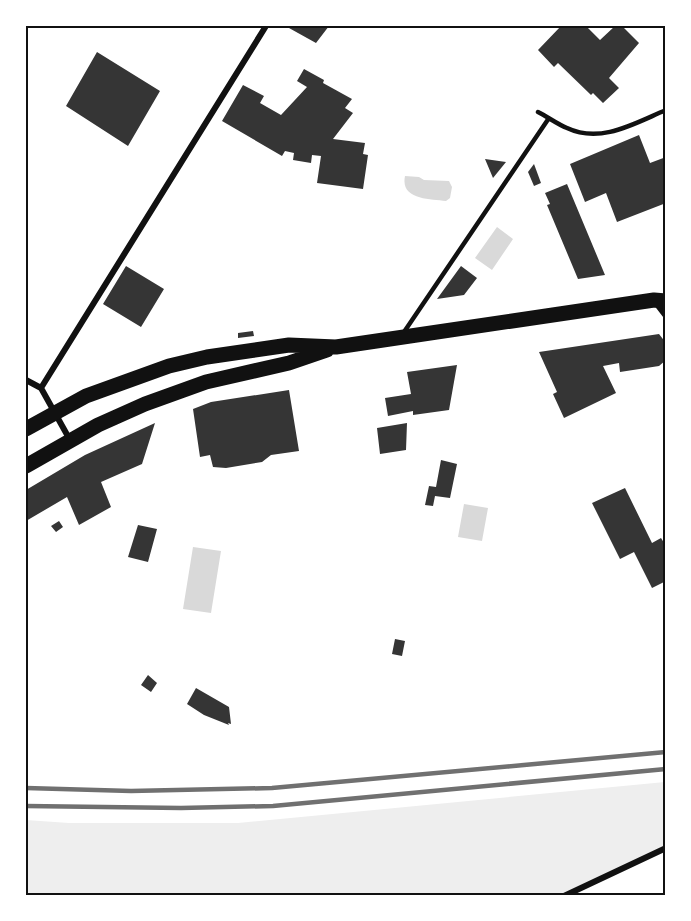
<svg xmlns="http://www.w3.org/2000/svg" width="691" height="921" font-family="'DM Sans',sans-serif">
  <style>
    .green { fill: #eee }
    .water { fill: #d9d9d9 }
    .building { fill: #353535 }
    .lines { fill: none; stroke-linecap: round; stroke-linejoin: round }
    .service { stroke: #111; stroke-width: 4.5 }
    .minor { stroke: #111; stroke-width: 6 }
    .primary { stroke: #111; stroke-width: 15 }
    .rail { stroke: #707070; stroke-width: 4.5 }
    .neatline { fill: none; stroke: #111; stroke-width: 2 }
  </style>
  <rect width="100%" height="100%" fill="#fff"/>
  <path class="green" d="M 665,782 L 665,851 L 568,895 L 26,895 L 26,820 L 69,823 L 238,823 Z"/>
  <path class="water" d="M 405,176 L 419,177 L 424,180 L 449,181 L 452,187 L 450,198 L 446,201 C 430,199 400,200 405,176 Z
    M 497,227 L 513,239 L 492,270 L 475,258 Z
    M 464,504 L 488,508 L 482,541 L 458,537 Z
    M 193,547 L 221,551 L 211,613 L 183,609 Z"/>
  <path class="building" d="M 291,26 L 329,26 L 316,43 L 289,28 Z
    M 561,26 L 586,26 L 600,40 L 615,26 L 622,26 L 639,43 L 609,78 L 619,88 L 603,103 L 593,93 L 591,95 L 558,63 L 554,67 L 538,50 Z
    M 97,52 L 160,91 L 128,146 L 66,106 Z
    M 304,69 L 324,80 L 323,83 L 352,99 L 345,108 L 353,113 L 333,139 L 365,143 L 363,154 L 368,155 L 363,189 L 317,183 L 321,156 L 312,155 L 311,163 L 293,160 L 294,153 L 285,151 L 282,156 L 222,121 L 243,85 L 264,96 L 260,103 L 281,115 L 307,87 L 297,81 Z
    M 639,135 L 650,163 L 666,157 L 666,203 L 617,222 L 606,193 L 585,202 L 570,164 Z
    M 485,159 L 506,162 L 493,178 Z
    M 534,164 L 541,183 L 534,186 L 528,172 Z
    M 567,184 L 572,196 L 605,275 L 578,279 L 547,205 L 550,204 L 545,193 Z
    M 126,266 L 164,289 L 141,327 L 103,304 Z
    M 461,266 L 477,278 L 464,295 L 437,299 Z
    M 253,331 L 254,336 L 238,338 L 238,333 Z
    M 659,334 L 666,343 L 666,360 L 659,366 L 620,372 L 619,363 L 603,366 L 616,393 L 564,418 L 553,394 L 557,392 L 539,352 Z
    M 457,365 L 449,410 L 413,415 L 413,411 L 388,416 L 385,398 L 411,394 L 407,372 Z
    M 289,390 L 299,451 L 271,455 L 262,462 L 226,468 L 213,467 L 210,455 L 200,457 L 193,409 L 211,402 Z
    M 155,423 L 142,464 L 101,482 L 111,507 L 79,525 L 67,497 L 26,521 L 26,490 L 85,455 Z
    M 407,423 L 406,450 L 380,454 L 377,428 Z
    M 441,460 L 457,464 L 450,498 L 435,496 L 433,506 L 425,505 L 429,486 L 436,487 Z
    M 625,488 L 652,543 L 661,538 L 666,546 L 666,581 L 652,588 L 634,552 L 620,559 L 592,503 Z
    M 59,521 L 63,527 L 56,532 L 51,526 Z
    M 138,525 L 157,529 L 148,562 L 128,557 Z
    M 395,639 L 405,641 L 402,656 L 392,654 Z
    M 148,675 L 157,683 L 151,692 L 141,685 Z
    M 196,688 L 229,707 L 231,724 L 228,723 L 229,725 L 204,715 L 187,704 Z"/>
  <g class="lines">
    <path class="service" d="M 538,112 C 548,117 557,124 567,128 C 601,144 635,123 666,110
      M 404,332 L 549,118"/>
    <path class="minor" d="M 656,303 L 666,316
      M 26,380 L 41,388 L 70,440
      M 41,388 L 266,26
      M 564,896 L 666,848"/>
    <path class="primary" d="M 26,429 L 86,396 L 169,366 L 207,357 L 289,345 L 336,347 L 654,300 L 666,301
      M 26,466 L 98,425 L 145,404 L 206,382 L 289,363 L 327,350"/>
    <path class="rail" d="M 26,788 L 131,791 L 272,788 L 666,752
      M 26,806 L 181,808 L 273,806 L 666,769"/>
  </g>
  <rect width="691" height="921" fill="none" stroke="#ffffff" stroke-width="54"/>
  <rect x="27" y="27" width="637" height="867" class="neatline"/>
</svg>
